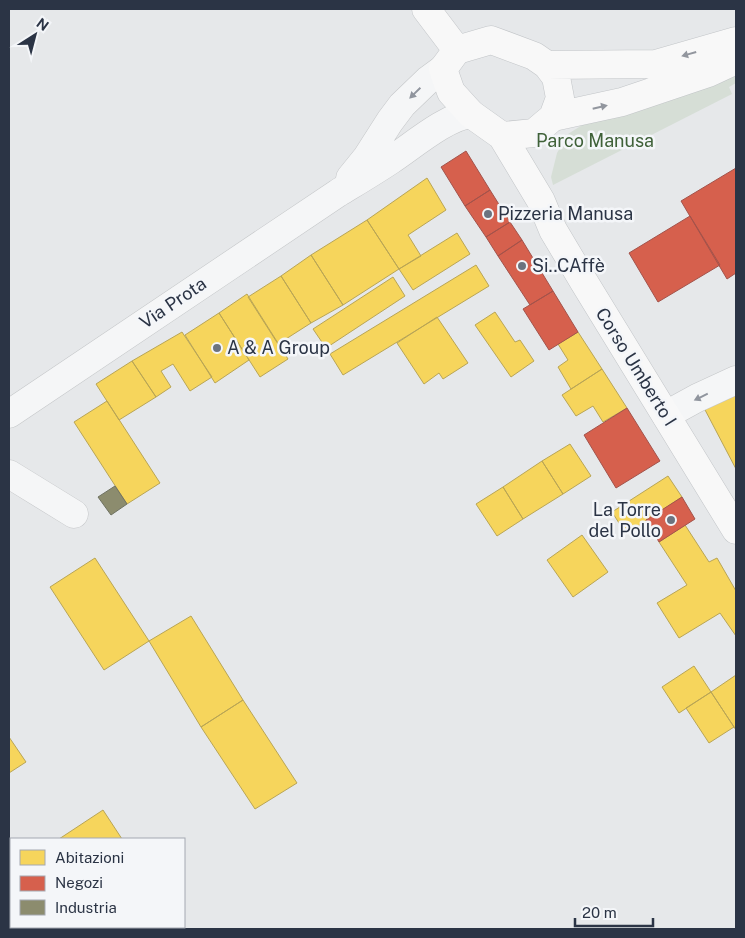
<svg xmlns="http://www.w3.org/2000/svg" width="745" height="938" font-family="'Public Sans',sans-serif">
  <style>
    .green { fill: #d6ded6 }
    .homes { fill: #f6d55c; stroke: #b9a555 }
    .shops { fill: #d6604d; stroke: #a3534b }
    .industry { fill: #8c8c6e; stroke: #6f7262 }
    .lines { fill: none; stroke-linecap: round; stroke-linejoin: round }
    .minor-casing { stroke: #c4c6c8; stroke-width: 29 }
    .major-casing { stroke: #c2c5c8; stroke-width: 29 }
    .minor { stroke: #f5f6f7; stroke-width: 28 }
    .major { stroke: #f8f8f8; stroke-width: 28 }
    .oneway { fill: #92969e }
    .oneway2 { fill: #90959e }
    .poi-dot { fill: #6c737f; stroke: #f4f6f9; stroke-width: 2 }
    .labels { text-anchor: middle; stroke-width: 5; stroke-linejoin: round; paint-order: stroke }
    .park-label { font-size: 18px; fill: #3f6138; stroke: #f4f6f9 }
    .poi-label { font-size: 18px; fill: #2b3445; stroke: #f4f6f9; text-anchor: start }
    .street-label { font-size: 18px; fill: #2b3445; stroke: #f4f6f9 }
  </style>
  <rect width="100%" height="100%" fill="#e6e8ea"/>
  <path class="green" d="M 736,72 L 736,83 L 729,87 L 732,94 L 553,185 L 551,177 L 557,153 L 568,134 L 587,122 Z"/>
  <path class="homes" d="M 427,178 L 446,210 L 408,235 L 421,256 L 399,269 L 367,220 Z
    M 367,220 L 399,269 L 343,305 L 311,255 Z
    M 457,233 L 470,254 L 413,290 L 399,269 Z
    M 311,255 L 343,305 L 311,323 L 281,276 Z
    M 476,265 L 489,286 L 343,375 L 330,354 Z
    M 281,276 L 311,323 L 278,344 L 248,297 Z
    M 393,277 L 405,296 L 326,348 L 313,329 Z
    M 247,294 L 288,359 L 260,377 L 219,313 Z
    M 495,312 L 515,342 L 520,340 L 534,361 L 511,377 L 475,325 Z
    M 219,313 L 249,360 L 215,383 L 185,335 Z
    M 437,317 L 468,363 L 443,379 L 439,373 L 424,384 L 397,343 Z
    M 182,332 L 212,377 L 190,391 L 173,364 L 161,371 L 171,387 L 156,397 L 132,361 Z
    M 578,332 L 602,369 L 571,389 L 558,367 L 568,360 L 558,344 Z
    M 132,361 L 156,397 L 119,420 L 96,384 Z
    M 602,369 L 627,408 L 603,422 L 593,406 L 576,416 L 562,395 Z
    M 736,391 L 736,469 L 703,406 Z
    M 107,401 L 160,483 L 127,504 L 74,422 Z
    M 570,444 L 591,476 L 563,494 L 542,461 Z
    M 542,461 L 563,494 L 523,519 L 503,487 Z
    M 668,476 L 682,497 L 626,534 L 612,512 Z
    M 503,487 L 523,519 L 497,536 L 476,504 Z
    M 685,525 L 709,562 L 717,558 L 736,591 L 736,636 L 720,613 L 679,638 L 657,603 L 687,585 L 659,542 Z
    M 582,535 L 608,572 L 573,597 L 547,560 Z
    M 95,558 L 149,641 L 104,670 L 50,587 Z
    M 191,616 L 243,700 L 201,727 L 149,641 Z
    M 694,666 L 711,692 L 679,713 L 662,687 Z
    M 736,675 L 736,730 L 711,692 Z
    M 711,692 L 734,727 L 709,743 L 686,708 Z
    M 243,700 L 297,783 L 255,809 L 201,727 Z
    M 9,737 L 26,762 L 9,773 Z
    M 103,810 L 122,839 L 59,839 Z
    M 11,861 L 11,917 L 9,919 L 9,862 Z"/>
  <path class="shops" d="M 466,151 L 490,190 L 465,206 L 441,167 Z
    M 736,168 L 736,273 L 727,279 L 681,201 Z
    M 490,190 L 510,222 L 486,237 L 465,206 Z
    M 690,216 L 720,265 L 658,302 L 629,253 Z
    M 510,222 L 522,240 L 498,256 L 486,237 Z
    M 522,240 L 553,291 L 530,305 L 498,256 Z
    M 553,291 L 578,332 L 549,350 L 523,309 Z
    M 627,408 L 660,461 L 616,488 L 584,435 Z
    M 682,497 L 695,519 L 659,542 L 646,520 Z"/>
  <path class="industry" d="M 115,486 L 127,504 L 111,515 L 98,497 Z"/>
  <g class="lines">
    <defs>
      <path id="minor" d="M 350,178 L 367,157 L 390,121 L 402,105 L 428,80 L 443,69
        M 9,414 L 338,193 C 356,182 373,172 391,160 C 411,147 447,116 471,114
        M 666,415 L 697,398 L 736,380
        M 9,474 L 74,514"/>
      <path id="major" d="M 426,9 L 457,50
        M 457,50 L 443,69 L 451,92 L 471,114 L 502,136 L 541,201 L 553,230 L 584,282 L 736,530
        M 457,50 L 491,40 L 534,56 L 547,65 L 556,77 L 560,98 L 553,117 L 534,133 L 502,136
        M 547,65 L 656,64 L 736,41
        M 553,117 L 622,102 L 708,73 L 736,60"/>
    </defs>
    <use href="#minor" class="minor-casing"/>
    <use href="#major" class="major-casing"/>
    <use href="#minor" class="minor"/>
    <use href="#major" class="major"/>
  </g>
  <defs><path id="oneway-solid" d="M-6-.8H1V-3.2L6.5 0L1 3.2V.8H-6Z" transform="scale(1.25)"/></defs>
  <g class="oneway">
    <use href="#oneway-solid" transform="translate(689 54) rotate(164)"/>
    <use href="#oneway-solid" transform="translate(600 107) rotate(-13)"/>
  </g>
  <g class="oneway2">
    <use href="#oneway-solid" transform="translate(415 93) rotate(136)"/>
    <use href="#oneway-solid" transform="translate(701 397) rotate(154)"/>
  </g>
  <g class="poi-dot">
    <circle cx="488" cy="214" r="5"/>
    <circle cx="522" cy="266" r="5"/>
    <circle cx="217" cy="348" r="5"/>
    <circle cx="671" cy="520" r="5"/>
  </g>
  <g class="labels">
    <g class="park-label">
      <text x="595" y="147">Parco Manusa</text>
    </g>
    <g class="poi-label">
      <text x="498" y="220">Pizzeria Manusa</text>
      <text x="532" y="272">Si..CAffè</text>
      <text x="227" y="354">A &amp; A Group</text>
      <text x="661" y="516" text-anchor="end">La Torre<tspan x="661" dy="21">del Pollo</tspan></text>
    </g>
    <g class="street-label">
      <text transform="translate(173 303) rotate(-34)" y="6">Via Prota</text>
      <text transform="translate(636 367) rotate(58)" y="6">Corso Umberto I</text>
    </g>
  </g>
  <rect width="745" height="938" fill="none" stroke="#2b3445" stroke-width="20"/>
  <rect x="10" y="838" width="175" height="90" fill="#f4f6f9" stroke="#a4a8b1"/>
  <rect x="20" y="850" width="25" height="15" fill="#f6d55c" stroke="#a4a8b1"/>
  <text x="55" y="863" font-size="15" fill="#2b3445">Abitazioni</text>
  <rect x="20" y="876" width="25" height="15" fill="#d6604d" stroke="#a4a8b1"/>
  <text x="55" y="888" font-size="15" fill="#2b3445">Negozi</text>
  <rect x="20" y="900" width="25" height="15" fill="#8c8c6e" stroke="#a4a8b1"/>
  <text x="55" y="913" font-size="15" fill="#2b3445">Industria</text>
  <g transform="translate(35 35) rotate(36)" stroke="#f4f6f9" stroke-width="4" paint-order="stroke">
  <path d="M0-4L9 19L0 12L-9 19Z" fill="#2b3445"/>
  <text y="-8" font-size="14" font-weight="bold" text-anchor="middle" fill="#2b3445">N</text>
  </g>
  <path d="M575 918v8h78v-8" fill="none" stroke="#2b3445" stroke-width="2.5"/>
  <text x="582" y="918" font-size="15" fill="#2b3445" stroke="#f4f6f9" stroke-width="4" paint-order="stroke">20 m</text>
</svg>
